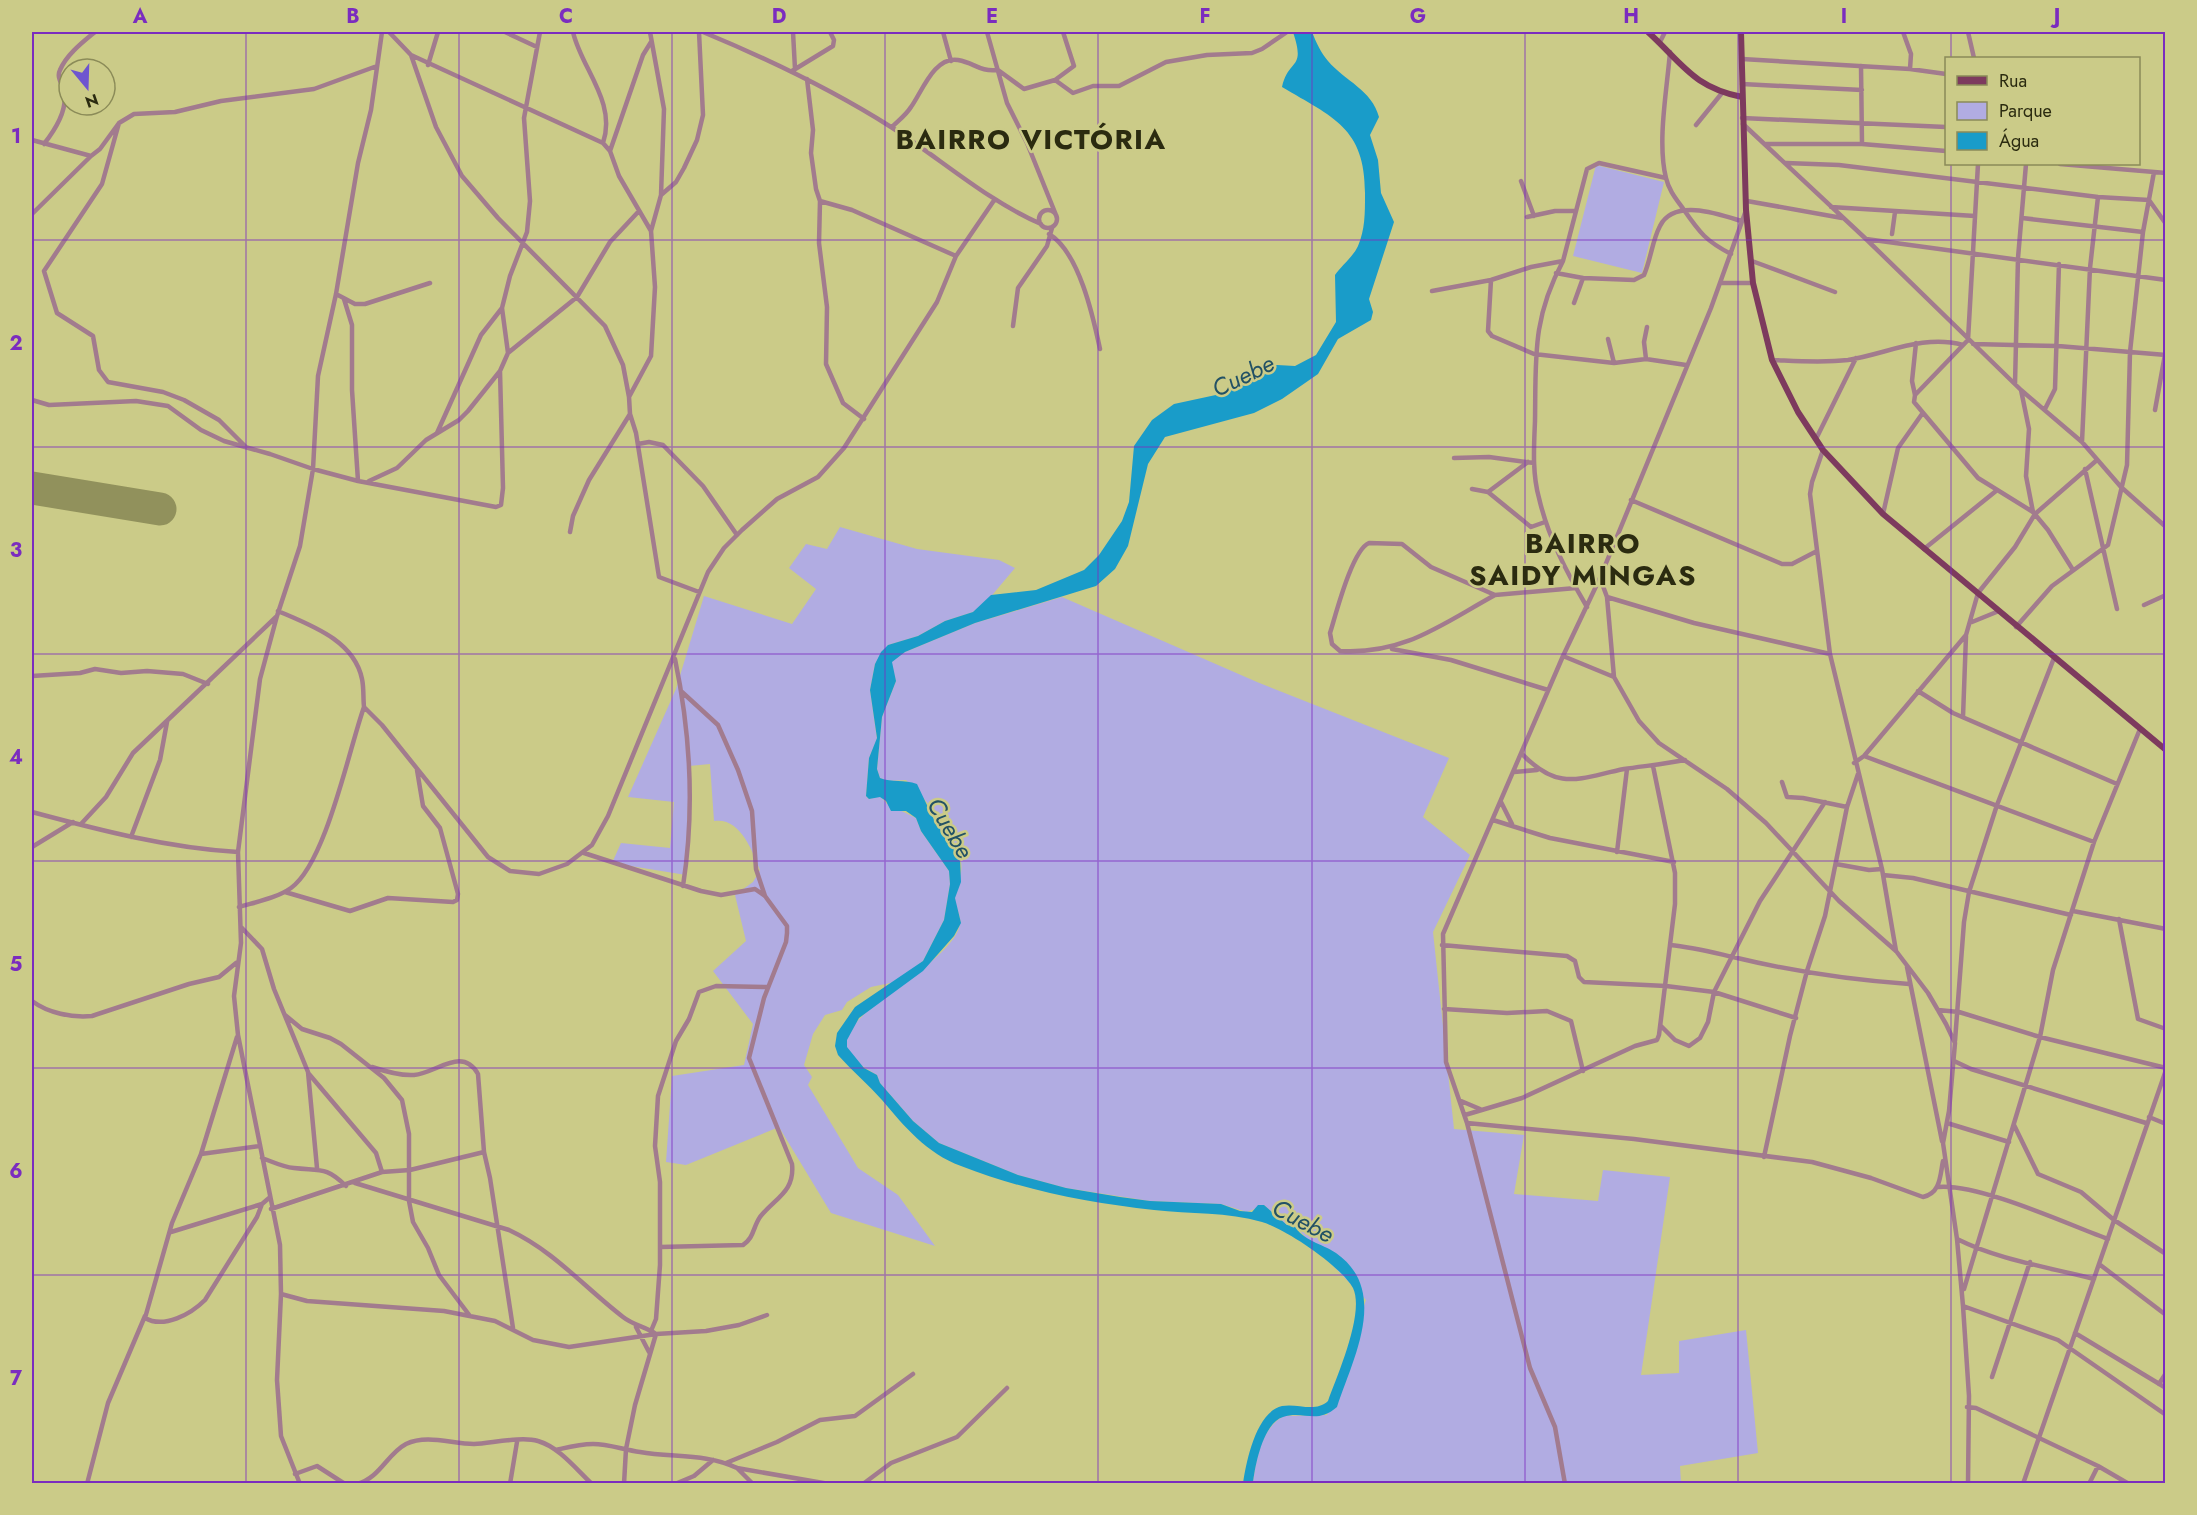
<svg xmlns="http://www.w3.org/2000/svg" width="2197" height="1515" font-family="Jost,sans-serif">
  <style>
    .green { fill: #b1ace2 }
    .water { fill: #199cc9 }
    .lines { fill: none; stroke-linecap: round; stroke-linejoin: round }
    .runway { stroke: #91915c; stroke-width: 33 }
    .minor { stroke: #a27b8e; stroke-width: 4.5 }
    .major { stroke: #7d3a5e; stroke-width: 6 }
    .grid { fill: none; stroke: #7b2cbf; stroke-width: 1.5; stroke-opacity: 0.55 }
    .labels { text-anchor: middle; stroke-width: 5; stroke-linejoin: round; paint-order: stroke }
    .water-label { font-size: 24px; font-style: italic; fill: #225165; stroke: #cbcb88 }
    .district-label { font-size: 28px; font-weight: bold; letter-spacing: 1.5px; fill: #2b2b10; stroke: #cbcb88 }
    .neatline { fill: none; stroke: #7b2cbf; stroke-width: 2 }
    .grid-label { font-size: 20px; text-anchor: middle; font-weight: bold; fill: #7b2cbf }
  </style>
  <rect width="100%" height="100%" fill="#cbcb88"/>
  <path class="green" d="M 1596,165 L 1664,182 L 1642,273 L 1573,256 Z
    M 840,527 L 917,549 L 999,560 L 1015,568 L 988,600 L 973,612 L 945,621 L 918,636 L 888,645 L 875,664 L 870,690 L 877,739 L 869,758 L 866,796 L 869,799 L 880,796 L 887,804 L 916,818 L 921,831 L 949,871 L 950,884 L 944,920 L 923,961 L 895,982 L 871,987 L 847,1002 L 842,1010 L 825,1015 L 813,1034 L 804,1065 L 812,1077 L 808,1085 L 858,1168 L 898,1195 L 935,1246 L 831,1213 L 779,1127 L 686,1165 L 666,1162 L 672,1076 L 744,1065 L 753,1024 L 713,971 L 746,941 L 735,895 L 753,882 L 760,870 C 752,850 740,817 714,821 L 710,764 L 689,766 L 686,875 L 612,863 L 621,843 L 670,848 L 674,802 L 628,797 L 676,689 L 704,596 L 792,624 L 816,589 L 789,568 L 806,544 L 827,549 Z
    M 1062,597 L 1257,682 L 1449,758 L 1423,817 L 1470,855 L 1433,932 L 1454,1129 L 1524,1135 L 1514,1194 L 1598,1201 L 1603,1170 L 1670,1177 L 1641,1375 L 1679,1373 L 1679,1341 L 1746,1330 L 1758,1453 L 1680,1466 L 1681,1483 L 1253,1483 C 1256,1460 1261,1428 1284,1416 L 1327,1415 L 1366,1300 L 1294,1225 L 1287,1225 L 1264,1205 L 1247,1212 L 1221,1204 L 1150,1201 L 1066,1188 L 1018,1175 L 939,1143 L 913,1121 L 880,1083 L 877,1075 C 866,1068 852,1062 847,1048 C 836,1013 953,965 960,924 C 962,916 954,906 955,897 C 956,884 965,872 960,858 C 957,851 948,843 943,836 C 938,827 936,816 930,807 C 924,797 914,789 906,780 L 888,781 L 880,778 L 877,769 L 882,717 L 896,681 L 891,662 L 905,652 L 975,623 Z"/>
  <path class="water" d="M 1293,32 L 1312,32 C 1316,42 1321,53 1328,61 C 1345,81 1372,90 1379,117 L 1370,135 L 1378,160 L 1381,193 L 1394,222 L 1369,299 L 1373,312 L 1371,320 L 1338,339 L 1318,374 L 1282,399 L 1254,413 L 1165,437 L 1148,464 L 1128,546 L 1115,569 L 1096,586 L 975,623 L 905,652 L 892,662 L 896,681 L 882,717 L 877,769 L 880,778 C 892,783 904,779 917,784 L 935,822 L 960,858 L 961,882 L 955,898 L 961,923 L 954,936 L 923,971 L 859,1018 L 847,1040 L 847,1047 L 864,1068 L 877,1075 L 880,1083 L 913,1121 L 939,1143 L 1018,1175 L 1066,1188 L 1120,1197 L 1150,1201 L 1221,1204 L 1240,1211 L 1252,1212 L 1258,1205 L 1264,1205 L 1287,1225 L 1294,1225 C 1303,1241 1321,1243 1336,1253 C 1390,1291 1353,1358 1337,1407 C 1316,1425 1304,1410 1283,1417 C 1263,1423 1255,1466 1253,1483 L 1243,1484 C 1246,1462 1256,1412 1282,1406 C 1298,1403 1315,1413 1328,1401 C 1337,1376 1365,1313 1353,1288 C 1341,1266 1286,1229 1262,1222 C 1228,1212 1190,1214 1154,1210 C 1088,1203 1023,1190 961,1166 C 926,1153 905,1127 882,1100 C 868,1084 852,1071 838,1055 L 835,1046 L 837,1033 L 855,1007 L 923,961 L 944,920 L 950,884 L 949,871 L 921,831 L 916,818 L 906,811 L 891,811 L 886,801 L 880,797 L 869,799 L 866,796 L 869,758 L 877,738 L 870,690 L 875,664 L 881,652 L 888,645 L 918,636 L 945,621 L 973,612 L 991,595 L 1036,590 L 1084,570 L 1099,555 L 1122,521 L 1129,502 L 1134,446 L 1152,420 L 1174,404 L 1225,393 L 1277,365 L 1295,366 L 1316,355 L 1336,322 L 1335,275 C 1341,266 1353,257 1358,246 C 1365,230 1365,213 1365,196 C 1366,128 1334,118 1282,87 C 1289,57 1306,71 1293,32 Z"/>
  <g class="lines">
    <path class="runway" d="M 32,488 L 160,509"/>
    <path class="minor" d="M 389,32 L 411,55 L 436,127 L 462,176 L 498,218 L 605,326 L 623,365 L 629,397
      M 505,32 L 537,47
      M 573,32 C 581,68 617,102 603,143
      M 650,32 L 664,109 L 661,195
      M 703,32 C 768,59 831,89 891,127 C 941,159 986,200 1041,224
      M 793,32 L 795,69
      M 943,32 L 951,61
      M 987,32 L 1007,103 L 1027,143 L 1056,215
      M 1903,32 L 1911,54 L 1910,69
      M 1968,32 L 1974,58
      M 1660,42 L 1665,32
      M 1670,52 C 1667,90 1657,142 1666,178 C 1669,191 1677,200 1684,210 C 1700,233 1706,241 1731,254
      M 411,55 L 603,143 L 610,151 L 619,176 L 651,231
      M 1742,59 L 1910,69 L 1946,74
      M 428,65 L 438,32
      M 1861,66 L 1862,144
      M 792,71 L 833,46 L 834,40 L 830,32
      M 807,79 L 813,130 L 811,153 L 816,189 L 820,201 L 819,243 L 827,307 L 826,364 L 843,403 L 864,419
      M 1055,80 L 1074,66 L 1063,32
      M 1742,84 L 1862,90
      M 1742,118 L 1946,127
      M 119,123 L 102,184 L 44,271 L 57,313 L 93,336 L 99,370 L 108,382 L 163,392 L 184,400 L 219,420 L 245,446
      M 1743,124 L 1866,239 L 2021,390 L 2082,442 L 2121,487 L 2166,527
      M 1696,125 L 1722,93
      M 892,127 C 898,121 906,115 911,107 C 922,92 934,56 958,60 C 975,63 979,72 998,70 L 1024,89 L 1055,80 L 1073,93 L 1093,86 L 1119,86 L 1166,62 L 1207,55 L 1252,53 L 1262,49 L 1287,32
      M 32,140 L 91,156 L 100,149 L 119,123 L 134,114 L 175,112 L 221,101 L 314,89 L 377,66
      M 44,144 C 55,130 68,110 64,92 C 63,84 56,78 60,70 C 67,54 83,42 95,32
      M 1766,144 L 1862,144 L 1946,151
      M 610,151 L 643,55 L 651,42
      M 1786,163 L 1839,165 L 2098,197 L 2149,200
      M 1978,164 L 1968,340 L 1915,395 L 1914,402 L 1978,478 L 2033,512 L 2048,530 L 2073,570
      M 2060,164 L 2166,173
      M 1521,181 L 1534,216
      M 2149,200 L 2166,224
      M 820,201 L 852,210 L 956,256
      M 1747,201 L 1842,218
      M 1831,207 L 1975,216
      M1039 219a9 9 0 1 1 18 0a9 9 0 1 1-18 0Z
      M 32,214 L 91,156
      M 1527,217 L 1555,211 L 1575,211
      M 2022,218 L 2143,232
      M 1049,234 C 1079,252 1093,316 1100,349
      M 1892,234 L 1895,212
      M 1866,239 L 2166,280
      M 1563,261 L 1587,169 L 1599,163 L 1666,178
      M 1752,261 L 1835,292
      M 1556,273 L 1583,278
      M 1491,280 L 1488,331 L 1492,336 L 1534,354 L 1614,363 L 1646,359 L 1686,365
      M 1720,283 L 1753,283
      M 1432,291 L 1491,280 L 1531,267 L 1563,261 C 1532,319 1536,357 1535,421 C 1534,446 1532,473 1539,498 C 1548,537 1567,573 1587,607
      M 336,294 L 355,304 L 365,304 L 430,283
      M 344,299 L 352,325 L 352,390 L 358,481
      M 1574,303 L 1583,278 L 1634,280 L 1644,275 C 1651,259 1652,241 1660,226 C 1674,198 1719,214 1741,221
      M 1013,326 L 1018,288 L 1047,246 L 1052,228
      M 1608,339 L 1614,363
      M 1973,344 L 2058,346 L 2166,355
      M 508,353 L 502,308 L 510,276 L 527,232 L 530,201 L 524,118 L 540,32
      M 1646,359 L 1644,342 L 1647,327
      M 1772,360 C 1797,361 1823,363 1848,360 C 1886,354 1923,334 1963,345
      M 2015,384 L 2018,258 L 2026,164
      M 2021,390 L 2029,429 L 2026,476 L 2033,512
      M 1915,395 L 1912,381 L 1916,343
      M 32,400 L 49,405 L 136,401 L 168,406 L 201,430 L 224,441 L 270,454 L 313,469 L 358,481 L 496,507 L 501,505 L 503,488 L 500,371
      M 2045,409 L 2055,389 L 2059,264
      M 2155,410 L 2166,349
      M 630,414 L 636,433 L 659,577 L 699,592
      M 437,433 L 481,335 L 502,308
      M 1816,439 L 1856,358
      M 2082,442 L 2090,268 L 2098,197
      M 638,444 L 649,442 L 663,445 L 703,486 L 737,535
      M 1823,450 L 1812,482 L 1810,494 L 1830,654 L 1882,869 L 1896,951
      M 1454,458 L 1489,457 L 1534,463
      M 2085,469 L 2117,609
      M 369,481 L 397,468 L 426,440 L 459,420 L 468,411 L 500,371 L 508,353 L 577,297 L 610,242 L 639,211
      M 1472,489 L 1488,492 L 1531,527 L 1545,522
      M 1488,492 L 1528,462
      M 1631,500 L 1782,564 L 1792,564 L 1817,551
      M 1883,514 L 1898,448 L 1922,414
      M 570,532 L 573,516 L 589,480 L 630,414 L 629,397 L 651,356 L 655,287 L 651,231 L 661,195 L 676,182 L 684,168 L 697,140 L 703,115 L 699,32
      M 1924,549 L 1996,491
      M 1600,578 L 1607,597 L 1614,677 L 1639,721 L 1659,743 L 1727,789 L 1766,823 L 1839,901 L 1896,951 L 1928,993 L 1946,1024 L 1955,1043 L 1949,1111 L 1943,1143 L 1957,1239 L 1963,1306 L 2058,1340 L 2166,1415
      M 1495,595 C 1442,624 1404,655 1340,651 L 1332,644 L 1330,633 C 1336,614 1352,550 1369,543 L 1402,544 L 1431,567 L 1495,595 L 1576,588
      M 1607,597 L 1694,623 L 1830,654
      M 2144,605 L 2166,595
      M 278,611 C 310,625 354,640 362,679 C 364,688 363,698 364,707
      M 1972,622 L 1999,611
      M 2016,627 L 2052,586 L 2108,545 L 2127,465 L 2130,352 L 2143,232 L 2154,172
      M 1392,649 L 1451,660 L 1548,690
      M 1563,656 L 1614,677
      M 675,659 C 691,736 695,809 683,886
      M 32,676 L 80,673 L 95,669 L 121,673 L 147,671 L 183,674 L 208,684
      M 1918,691 L 1953,713 L 2117,784
      M 682,692 L 718,725 L 738,770 L 752,811 L 756,869 L 765,896
      M 1963,717 L 1966,636
      M 1522,754 C 1559,792 1579,778 1624,769 C 1644,766 1665,764 1685,760
      M 1864,756 L 2094,842
      M 1854,763 L 1864,756 L 1966,635 L 1978,593 L 2015,547 L 2035,514 L 2097,460
      M 1514,772 L 1537,770
      M 1782,782 L 1787,797 L 1803,798 L 1847,807
      M 1501,802 L 1512,824
      M 32,812 C 99,830 168,848 238,852
      M 1493,820 L 1550,838 L 1674,862
      M 81,824 L 106,797 L 133,753 L 276,617
      M 131,837 L 160,760 L 167,722
      M 32,847 L 73,822
      M 1617,852 L 1627,769
      M 584,853 L 701,891 L 721,895 L 755,889 L 765,896 L 787,926 L 787,933 L 786,942 L 764,998 L 749,1058 L 792,1164 C 795,1192 775,1198 760,1217 C 753,1227 754,1238 743,1245 L 660,1247
      M 1836,864 L 1869,870 L 1882,869
      M 1883,875 L 1913,878 L 2071,915
      M 285,892 L 350,911 L 388,898 L 453,902 L 457,900 L 458,894 L 440,828 L 423,806 L 417,770
      M 239,907 C 256,902 277,898 291,888 C 326,863 349,749 364,707 L 382,725 L 488,857 L 510,871 L 539,874 L 567,864 L 592,845 L 608,816 L 708,572 L 724,548 L 742,530 L 777,499 L 818,477 L 844,448 L 937,302 L 956,256 L 995,199
      M 2073,911 L 2166,929
      M 2119,919 L 2138,1019 L 2166,1029
      M 241,927 L 262,949 L 274,989 L 308,1072 L 317,1168
      M 1442,945 L 1567,956 L 1575,961 L 1579,977 L 1584,982 L 1666,986 L 1714,992 L 1796,1018
      M 1670,945 C 1692,947 1711,952 1733,957 C 1791,971 1850,980 1909,984
      M 1907,967 L 1942,1141
      M 32,1001 C 48,1013 72,1018 92,1016 L 189,984 L 219,977 L 236,963
      M 1444,1009 L 1507,1013 L 1547,1011 L 1571,1021 L 1583,1071
      M 1938,1010 L 1959,1012 L 2040,1037 L 2166,1068
      M 285,1015 L 302,1029 L 330,1038 L 341,1044 L 384,1078 L 402,1100 L 409,1134 L 409,1201 L 413,1222 L 428,1248 L 439,1275 L 470,1316
      M 1661,1026 L 1675,1040 L 1689,1046 L 1700,1038 L 1708,1022 L 1714,992 L 1760,901 L 1825,802
      M 237,1037 L 201,1154 L 260,1146
      M 1955,1041 L 1964,922 L 1969,892 L 1997,805 L 2054,658
      M 1954,1061 L 1971,1069 L 2146,1123
      M 372,1067 C 384,1071 401,1076 414,1075 C 437,1073 462,1046 478,1074 L 484,1152 L 490,1178 L 513,1328
      M 309,1074 L 376,1153 L 382,1172
      M 1461,1101 L 1480,1109
      M 1465,1115 L 1522,1098 L 1635,1046 L 1657,1040 L 1659,1035 L 1675,904 L 1675,873 L 1653,766
      M 2149,1117 L 2166,1124
      M 1467,1123 L 1634,1139 L 1812,1162 L 1871,1178 L 1923,1197 C 1941,1193 1940,1175 1943,1161
      M 1947,1123 L 2009,1142
      M 2014,1125 L 2038,1174 L 2081,1192 L 2114,1220 L 2166,1254
      M 201,1154 L 172,1223 L 145,1318 C 164,1329 191,1314 205,1300 L 257,1217 L 262,1204
      M 1764,1157 L 1790,1036 L 1807,971 L 1825,916 L 1847,807 L 1858,774
      M 262,1158 C 273,1162 283,1167 294,1168 C 320,1171 326,1166 346,1186
      M 355,1183 L 509,1230 C 554,1251 584,1287 623,1317 C 633,1325 646,1327 656,1334 L 635,1405 L 626,1449 L 624,1484
      M 1938,1187 C 1978,1183 2067,1224 2108,1239
      M 271,1209 L 382,1172 L 410,1170 L 484,1152
      M 171,1232 L 262,1204 L 269,1198
      M 1957,1239 C 1999,1260 2048,1267 2094,1279
      M 2099,1264 L 2166,1315
      M 1964,1289 L 2040,1037 L 2053,970 L 2094,842 L 2140,729
      M 281,1294 L 307,1301 L 444,1311 L 495,1321 L 533,1340 L 569,1347 L 656,1334 L 706,1331 L 739,1325 L 767,1315
      M 1963,1306 L 1969,1396 L 1968,1484
      M 636,1327 L 649,1352
      M 651,1331 L 656,1319 L 660,1265 L 660,1182 L 655,1146 L 658,1096 L 676,1041 L 689,1019 L 699,992 L 716,986 L 768,987
      M 2075,1333 L 2166,1388
      M 1992,1377 L 2030,1262
      M 2159,1384 L 2166,1373
      M 1967,1407 L 1976,1408 L 2098,1466 L 2129,1484
      M 556,1450 C 569,1447 580,1444 593,1444 C 609,1444 624,1450 640,1452 C 672,1458 706,1453 737,1468 L 829,1484
      M 726,1463 L 777,1442 L 820,1420 L 855,1416 L 913,1374
      M 737,1468 L 753,1484
      M 295,1474 L 317,1466 L 345,1484
      M 87,1484 L 108,1403 L 145,1316
      M 300,1484 L 281,1436 L 277,1380 L 281,1294 L 280,1245 L 238,1035 L 234,996 L 241,943 L 238,852 L 260,679 L 277,616 L 300,546 L 313,469 L 318,376 L 336,294 L 358,163 L 371,110 L 382,32
      M 357,1484 C 380,1478 387,1454 406,1444 C 427,1434 452,1444 474,1444 C 492,1443 522,1436 538,1441 C 559,1447 576,1469 592,1484
      M 510,1484 L 517,1442
      M 675,1484 L 694,1476 L 713,1460
      M 863,1484 L 891,1463 L 957,1437 L 1007,1388
      M 1565,1484 L 1555,1427 L 1530,1368 L 1467,1123 L 1446,1062 L 1443,934 L 1563,656 L 1600,578 L 1711,308 L 1745,213
      M 2023,1484 L 2166,1070
      M 2089,1484 L 2098,1466"/>
    <path class="major" d="M 1648,32 C 1683,64 1693,87 1742,97
      M 1741,32 L 1746,210 L 1753,283 L 1772,360 L 1798,412 L 1823,450 L 1883,514 L 2166,750"/>
  </g>
  <path class="grid" d="M 246,32 L 246,1484M 459,32 L 459,1484M 672,32 L 672,1484M 885,32 L 885,1484M 1098,32 L 1098,1484M 1312,32 L 1312,1484M 1525,32 L 1525,1484M 1738,32 L 1738,1484M 1951,32 L 1951,58M 1951,164 L 1951,1484M 32,240 L 2166,240M 32,447 L 2166,447M 32,654 L 2166,654M 32,861 L 2166,861M 32,1068 L 2166,1068M 32,1275 L 2166,1275"/>
  <g class="labels">
    <g class="water-label">
      <text transform="translate(1243 376) rotate(-26)" y="8">Cuebe</text>
      <text transform="translate(950 828) rotate(59)" y="8">Cuebe</text>
      <text transform="translate(1303 1221) rotate(28)" y="8">Cuebe</text>
    </g>
    <g class="district-label">
      <text x="1031" y="149">BAIRRO VICTÓRIA</text>
      <text x="1583" y="553">BAIRRO<tspan x="1583" dy="32">SAIDY MINGAS</tspan></text>
    </g>
  </g>
  <rect width="2197" height="1515" fill="none" stroke="#cbcb88" stroke-width="66"/>
  <rect x="1945" y="57" width="195" height="108" fill="#cbcb88" stroke="#8b8b58" stroke-width="1.5"/>
  <rect x="1957" y="76" width="30" height="9" fill="#7d3a5e" stroke="#8b8b58" stroke-width="1.5"/>
  <text x="1999" y="87" font-size="18" fill="#2b2b10">Rua</text>
  <rect x="1957" y="102" width="30" height="18" fill="#b1ace2" stroke="#8b8b58" stroke-width="1.5"/>
  <text x="1999" y="117" font-size="18" fill="#2b2b10">Parque</text>
  <rect x="1957" y="132" width="30" height="18" fill="#199cc9" stroke="#8b8b58" stroke-width="1.5"/>
  <text x="1999" y="147" font-size="18" fill="#2b2b10">Água</text>
  <g transform="translate(87 87) rotate(161)"><circle r="28" fill="#cbcb88" stroke="#8b8b58" stroke-width="1.5"/>
  <path d="M0-4.5L10 22L0 15L-10 22Z" fill="#6e55cf"/>
  <text y="-9" font-size="16" font-weight="bold" text-anchor="middle" fill="#2b2b10">N</text>
  </g>
  <rect x="33" y="33" width="2131" height="1449" class="neatline"/>
  <g class="grid-label">
    <text x="140" y="23">A</text>
    <text x="353" y="23">B</text>
    <text x="566" y="23">C</text>
    <text x="779" y="23">D</text>
    <text x="992" y="23">E</text>
    <text x="1205" y="23">F</text>
    <text x="1418" y="23">G</text>
    <text x="1631" y="23">H</text>
    <text x="1844" y="23">I</text>
    <text x="2057" y="23">J</text>
    <text x="16" y="143">1</text>
    <text x="16" y="350">2</text>
    <text x="16" y="557">3</text>
    <text x="16" y="764">4</text>
    <text x="16" y="971">5</text>
    <text x="16" y="1178">6</text>
    <text x="16" y="1385">7</text>
  </g>
</svg>
